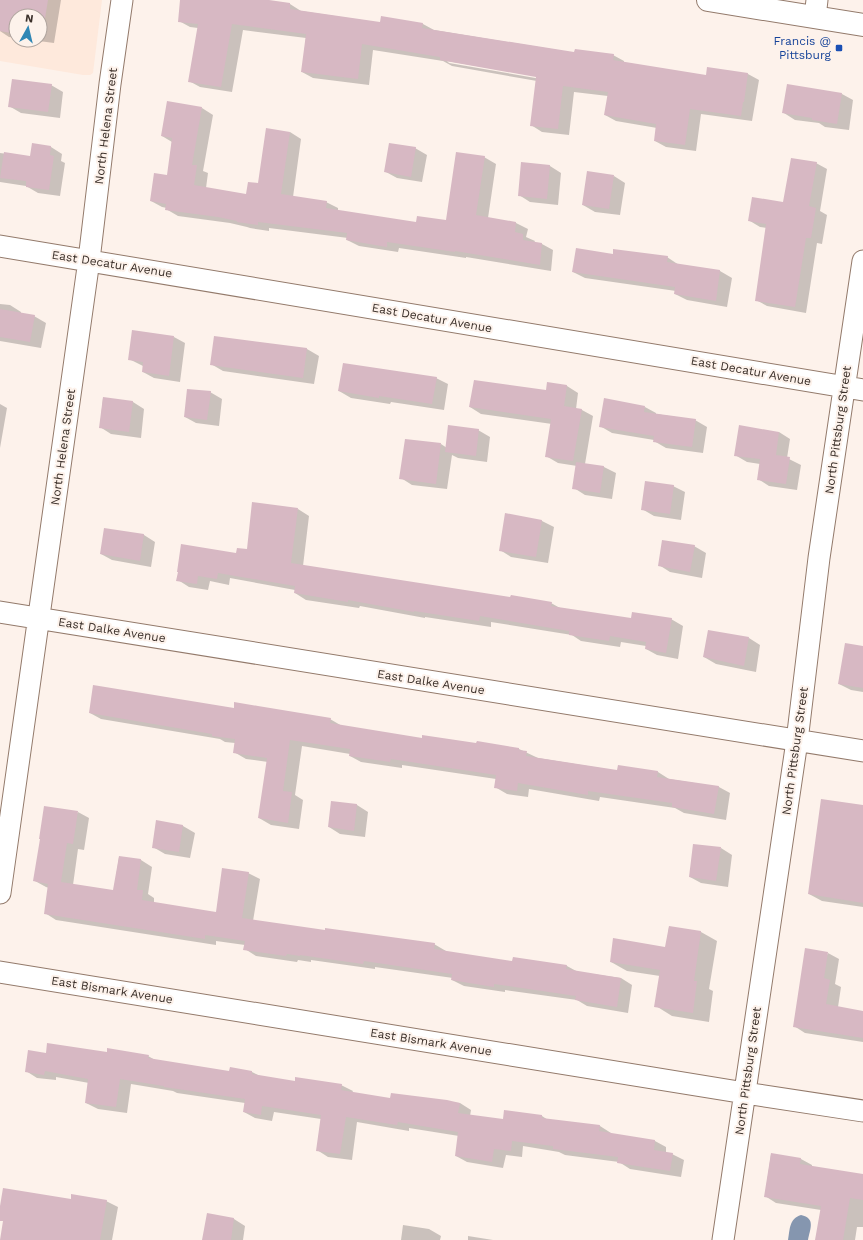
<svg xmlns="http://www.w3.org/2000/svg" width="863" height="1240" font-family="'Work Sans',sans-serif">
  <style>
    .built { fill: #fee9dc; fill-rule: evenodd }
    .water { fill: #8596af }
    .shadow { fill: #0003; fill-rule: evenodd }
    .building { fill: #d7b8c3 }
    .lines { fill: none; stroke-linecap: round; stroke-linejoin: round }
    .street-casing { stroke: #937a6b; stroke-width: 23 }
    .primary-casing { stroke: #937a6b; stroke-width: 24 }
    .street { stroke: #fff; stroke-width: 21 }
    .primary { stroke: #fff; stroke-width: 22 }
    .transit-dot { fill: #1a4fb4; stroke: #fdf2eb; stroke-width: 1.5 }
    .labels { text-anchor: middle; stroke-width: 4; stroke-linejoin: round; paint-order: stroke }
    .transit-label { font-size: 12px; fill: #164399; stroke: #fdf2eb; text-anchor: end }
    .street-label { font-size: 12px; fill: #3b302a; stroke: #fdf2eb }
  </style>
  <rect width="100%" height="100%" fill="#fdf2eb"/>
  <path class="built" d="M 0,0 L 102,0 L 93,73 L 90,75 L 83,75 L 0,61 ZM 16,16 L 40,16 L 40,40 L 16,40 Z"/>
  <path class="water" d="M 801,1215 C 816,1218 810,1229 808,1240 L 788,1240 C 790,1229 789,1219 801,1215 Z"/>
  <path class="shadow" d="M 2,0 L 61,0 L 54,43 L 31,40 L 40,40 L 40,16 L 16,16 L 16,38 L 9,37 L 0,31 L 0,15 Z
    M 181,0 L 266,1 L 290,4 L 301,11 L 381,23 L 423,24 L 434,30 L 575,53 L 613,55 L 624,61 L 624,63 L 707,76 L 748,74 L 759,80 L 752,121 L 701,114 L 696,151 L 666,147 L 655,141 L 657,128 L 616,121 L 605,115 L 608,96 L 574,92 L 569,135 L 542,132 L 531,125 L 537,81 L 452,66 L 443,61 L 373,50 L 369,85 L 313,78 L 302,72 L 306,38 L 243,30 L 232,92 L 200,87 L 189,81 L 198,28 L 190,27 L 179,21 ZM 447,61 L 541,77 L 541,79 L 449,63 Z
    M 51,85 L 63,92 L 60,118 L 21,113 L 9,106 Z
    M 842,94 L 853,100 L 849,130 L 825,127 L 819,123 L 795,120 L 784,113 Z
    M 202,108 L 213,115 L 203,171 L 208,173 L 206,188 L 247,195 L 259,184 L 290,132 L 301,139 L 293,197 L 326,202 L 338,208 L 338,211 L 417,223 L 447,221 L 484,157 L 496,164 L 488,218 L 516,223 L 528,229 L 526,237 L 535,241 L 534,243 L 542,244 L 553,250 L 551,271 L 466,257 L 466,258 L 399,248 L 398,252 L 359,246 L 347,240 L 348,238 L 269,228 L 269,231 L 250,228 L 247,227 L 230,223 L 178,216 L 166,209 L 167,208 L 162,207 L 151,201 L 168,176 L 172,142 L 162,136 Z
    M 33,144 L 51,147 L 62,154 L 61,161 L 65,163 L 60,196 L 38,193 L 26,186 L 0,182 L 0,153 L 31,157 Z
    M 415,148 L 427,155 L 422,182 L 397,178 L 386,172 Z
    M 816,163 L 827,169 L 820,211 L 827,215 L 822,244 L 817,243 L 806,313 L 767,306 L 756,300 L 767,228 L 760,227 L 750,221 L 784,203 Z
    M 522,164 L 550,166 L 561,173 L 558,205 L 530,202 L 519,195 Z
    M 614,176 L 625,183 L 620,215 L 595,212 L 583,205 Z
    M 667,257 L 679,265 L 720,271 L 732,278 L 727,307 L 687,300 L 675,294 L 676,291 L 585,278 L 573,272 Z
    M 0,304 L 10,305 L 21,312 L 21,314 L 34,316 L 46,323 L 41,348 L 0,341 Z
    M 174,337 L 185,343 L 180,382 L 154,378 L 143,372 L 143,366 L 129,359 Z
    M 215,337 L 307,349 L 319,356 L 314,384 L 223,371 L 211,364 Z
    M 436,378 L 448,384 L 444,410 L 391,402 L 390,404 L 351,398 L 339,391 Z
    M 548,383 L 567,386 L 578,393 L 576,409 L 582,410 L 593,416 L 585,464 L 604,467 L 616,473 L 612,499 L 585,495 L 574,488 L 577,466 L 558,463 L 546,456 L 552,424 L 481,414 L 470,407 L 547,391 Z
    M 210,392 L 222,399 L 219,426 L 196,423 L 185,417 Z
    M 103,398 L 133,402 L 144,409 L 141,438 L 111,434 L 100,427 Z
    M 0,404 L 7,408 L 0,448 Z
    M 645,407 L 656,413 L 656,414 L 695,420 L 707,427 L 703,453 L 666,448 L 654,441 L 654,440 L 612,433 L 600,426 Z
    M 478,430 L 490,437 L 487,462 L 458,458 L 452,455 L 447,489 L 412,485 L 401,478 L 441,444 L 447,448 Z
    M 779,432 L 790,439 L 787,458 L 801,465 L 797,490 L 769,486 L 758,479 L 760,464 L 747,462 L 735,455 Z
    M 673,486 L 685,492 L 681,520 L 654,516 L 642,509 Z
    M 298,509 L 309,516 L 303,566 L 511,598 L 551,603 L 560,608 L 632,620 L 671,619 L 683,626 L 678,659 L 657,655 L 646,649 L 646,646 L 621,642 L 620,647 L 581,641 L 572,635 L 491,622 L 491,627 L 425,617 L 425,618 L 360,606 L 359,608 L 306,600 L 295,593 L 295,590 L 230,578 L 229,585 L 210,581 L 208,590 L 189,587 L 178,580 L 247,550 Z
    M 506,514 L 542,521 L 554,527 L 548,563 L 511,557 L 500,550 Z
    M 105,529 L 144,535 L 155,542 L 151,567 L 112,560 L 101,554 Z
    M 694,546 L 706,553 L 702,578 L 670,572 L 659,565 Z
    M 749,638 L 760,645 L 756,672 L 716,664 L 704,657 Z
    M 863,647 L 863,692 L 851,690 L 839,684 Z
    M 234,709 L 330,719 L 342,726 L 423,739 L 477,744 L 477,742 L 519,749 L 538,758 L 618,771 L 658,772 L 669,779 L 719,787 L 730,793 L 726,820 L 684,813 L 675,808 L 600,797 L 599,801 L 529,789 L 528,797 L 507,794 L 495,787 L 496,779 L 402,765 L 402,768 L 361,762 L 350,756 L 350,754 L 302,746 L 295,795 L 303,800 L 299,829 L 271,825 L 259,818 L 268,762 L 246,759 L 234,752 L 235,743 L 225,742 L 220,739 L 101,719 L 90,713 Z
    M 332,802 L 357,805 L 368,812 L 365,837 L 340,834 L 329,827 Z
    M 863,806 L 863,907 L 822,901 L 809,894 Z
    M 78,812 L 89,818 L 84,850 L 78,849 L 73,885 L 114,891 L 119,857 L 141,860 L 152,867 L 148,894 L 154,898 L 154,903 L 216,913 L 248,873 L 260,879 L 253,921 L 326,931 L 434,944 L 446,951 L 445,952 L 513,962 L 567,966 L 578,972 L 621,978 L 632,985 L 628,1013 L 587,1006 L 577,1000 L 505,990 L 505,992 L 464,986 L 452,980 L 453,978 L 375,967 L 375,969 L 311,960 L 311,962 L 298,960 L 297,962 L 256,956 L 245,949 L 245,945 L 216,941 L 216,945 L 56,920 L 45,913 L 49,888 L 46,887 L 35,881 Z
    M 157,822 L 183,826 L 195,833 L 190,858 L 165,854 L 153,847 Z
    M 721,848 L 732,855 L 728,887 L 701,883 L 690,877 Z
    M 669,927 L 701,932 L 717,941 L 709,989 L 713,991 L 709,1022 L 672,1016 L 656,1006 L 660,976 L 627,971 L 611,962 L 666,948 Z
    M 828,953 L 839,959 L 835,984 L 841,987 L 838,1007 L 863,1017 L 863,1042 L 805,1033 L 794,1026 Z
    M 108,1053 L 148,1056 L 157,1061 L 230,1072 L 252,1072 L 260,1076 L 296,1082 L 341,1085 L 353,1091 L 352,1093 L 391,1099 L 460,1103 L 471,1110 L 470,1116 L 504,1120 L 542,1116 L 548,1120 L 600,1126 L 611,1133 L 611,1134 L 655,1141 L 666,1147 L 666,1153 L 672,1154 L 684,1160 L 681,1177 L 630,1169 L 619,1162 L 565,1155 L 559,1152 L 523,1146 L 522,1157 L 506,1155 L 503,1168 L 467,1162 L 456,1156 L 459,1136 L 409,1128 L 409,1131 L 357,1122 L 352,1160 L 328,1157 L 317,1150 L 321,1119 L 274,1112 L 272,1121 L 255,1118 L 244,1112 L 245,1103 L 177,1093 L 173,1091 L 131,1084 L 127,1113 L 98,1109 L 86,1103 L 89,1083 L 56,1077 L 56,1080 L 37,1078 L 26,1071 L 47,1054 Z
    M 771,1154 L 801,1159 L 812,1165 L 812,1167 L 863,1175 L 863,1227 L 857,1227 L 855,1240 L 816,1240 L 821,1210 L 776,1203 L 765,1196 Z
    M 71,1200 L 106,1201 L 118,1207 L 112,1240 L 1,1240 Z
    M 208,1215 L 234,1219 L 245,1226 L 243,1240 L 203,1240 Z
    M 403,1225 L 429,1229 L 441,1236 L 440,1240 L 401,1240 Z
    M 468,1236 L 493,1240 L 468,1240 Z"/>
  <path class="building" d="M 0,0 L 48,0 L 42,37 L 40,37 L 40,16 L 16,16 L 16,34 L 0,31 Z
    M 180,0 L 269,0 L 290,3 L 290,9 L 380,22 L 381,16 L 423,23 L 422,28 L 574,52 L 575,49 L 614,54 L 613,60 L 706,75 L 707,67 L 748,73 L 744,102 L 743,102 L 741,116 L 690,109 L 685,145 L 654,141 L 656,124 L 604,115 L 608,92 L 563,86 L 558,129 L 530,126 L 536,77 L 440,60 L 440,57 L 362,44 L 358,79 L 301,72 L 306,34 L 232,24 L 221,87 L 188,82 L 198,24 L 178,22 Z
    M 12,79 L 52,84 L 48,112 L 8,107 Z
    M 787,84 L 842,93 L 837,124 L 812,120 L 812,118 L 782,113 Z
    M 167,101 L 202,107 L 192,165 L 197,165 L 194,185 L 246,194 L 248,182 L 258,183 L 266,128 L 290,132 L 281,194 L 327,201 L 326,208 L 416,222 L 417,216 L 446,220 L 456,152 L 485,156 L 476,215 L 516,222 L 515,232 L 523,234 L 523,240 L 542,243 L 540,265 L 455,251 L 455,252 L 387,242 L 387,247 L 346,240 L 347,233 L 258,222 L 258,225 L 237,222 L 237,221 L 218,217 L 165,210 L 166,204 L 150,201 L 154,173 L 167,175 L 172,138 L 161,136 Z
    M 32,143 L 51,146 L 50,155 L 54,156 L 49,190 L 26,187 L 26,181 L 0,178 L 4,152 L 30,156 Z
    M 389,143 L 416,147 L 411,177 L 384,172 Z
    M 791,158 L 817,162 L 809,206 L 816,208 L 811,238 L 806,238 L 795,307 L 755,301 L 766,224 L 748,221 L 752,197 L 783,202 Z
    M 521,162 L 550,165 L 547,199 L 518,196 Z
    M 587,171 L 614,175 L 609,209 L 582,205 Z
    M 576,248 L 613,254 L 613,249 L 668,256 L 667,262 L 720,270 L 716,301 L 674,294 L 675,287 L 572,272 Z
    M 0,309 L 35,315 L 30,342 L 0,337 Z
    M 132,330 L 174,336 L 169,376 L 142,372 L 143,362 L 128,360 Z
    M 214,336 L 307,348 L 303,378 L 210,365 Z
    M 343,363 L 437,377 L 432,404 L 379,396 L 379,398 L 338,391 Z
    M 474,380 L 546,390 L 547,382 L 567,385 L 564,406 L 582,409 L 573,461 L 545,457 L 551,419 L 469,407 Z
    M 187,389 L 211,391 L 207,420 L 184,417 Z
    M 103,397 L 133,401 L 129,432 L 99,428 Z
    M 604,398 L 645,406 L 644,412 L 696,419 L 692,447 L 653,442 L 654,436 L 599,427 Z
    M 448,425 L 479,429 L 476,456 L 445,452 Z
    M 739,425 L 779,432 L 776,455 L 790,457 L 786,484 L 757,480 L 760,459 L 734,456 Z
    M 405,439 L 441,443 L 436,484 L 399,479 Z
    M 576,462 L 604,466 L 600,493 L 572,489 Z
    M 645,481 L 674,485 L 670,514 L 641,510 Z
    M 252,502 L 298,508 L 291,563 L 510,597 L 511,595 L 552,602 L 551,606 L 631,618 L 632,612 L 672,618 L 666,653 L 645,649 L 646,642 L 610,636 L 609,641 L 569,635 L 569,631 L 480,616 L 479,621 L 414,611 L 414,612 L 348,600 L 348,602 L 294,593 L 295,586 L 218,573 L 217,579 L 198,576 L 197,584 L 176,581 L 178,572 L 177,572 L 181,544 L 236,553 L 237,548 L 247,549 Z
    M 505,513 L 542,520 L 536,557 L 499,551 Z
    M 104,528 L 144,534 L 140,561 L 100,554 Z
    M 662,540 L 695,545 L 690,572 L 658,566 Z
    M 708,630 L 749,637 L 744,666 L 703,657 Z
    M 845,643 L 863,646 L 863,688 L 838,684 Z
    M 93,685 L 234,708 L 234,702 L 258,706 L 331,718 L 330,723 L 422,738 L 422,735 L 476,743 L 477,741 L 519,748 L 519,750 L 527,751 L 526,756 L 617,770 L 618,765 L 658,771 L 657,777 L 719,786 L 714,814 L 672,807 L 672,803 L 588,791 L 588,795 L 518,783 L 517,791 L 494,788 L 496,775 L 391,759 L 390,762 L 349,756 L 350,749 L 290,740 L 283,791 L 292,792 L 288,823 L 258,818 L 267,758 L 233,753 L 235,739 L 212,736 L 212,734 L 89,713 Z
    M 821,799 L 863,805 L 863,903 L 808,894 Z
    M 331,801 L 357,804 L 354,831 L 328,827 Z
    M 44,806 L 78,811 L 73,844 L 67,843 L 61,882 L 113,890 L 119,856 L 141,859 L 137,890 L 143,890 L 142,900 L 216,912 L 222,868 L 249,872 L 242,918 L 325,930 L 325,928 L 435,943 L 434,949 L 512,961 L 513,957 L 567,965 L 566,969 L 621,978 L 617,1007 L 575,1000 L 576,996 L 494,984 L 494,987 L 451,980 L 452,974 L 364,961 L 363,964 L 300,955 L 300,956 L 287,954 L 286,956 L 243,950 L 245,941 L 205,935 L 205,939 L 44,914 L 48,884 L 33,881 L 40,839 L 39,839 Z
    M 156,820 L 183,825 L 179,852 L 152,848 Z
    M 693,844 L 721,847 L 716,881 L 689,877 Z
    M 669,926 L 701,931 L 694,981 L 697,981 L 693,1013 L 654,1007 L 660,970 L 610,962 L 613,938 L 665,947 Z
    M 805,948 L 828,952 L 824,978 L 830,980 L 826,1004 L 863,1011 L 863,1038 L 793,1027 Z
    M 47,1043 L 107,1052 L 107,1048 L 149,1055 L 148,1058 L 229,1071 L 230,1067 L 252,1071 L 252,1074 L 295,1081 L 295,1077 L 342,1084 L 341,1090 L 390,1098 L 391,1093 L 447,1100 L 460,1103 L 458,1113 L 503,1119 L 504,1110 L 542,1115 L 542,1118 L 600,1125 L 599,1131 L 655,1140 L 654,1150 L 673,1153 L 670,1171 L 617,1163 L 618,1157 L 553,1149 L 553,1146 L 512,1141 L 511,1151 L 494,1149 L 492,1162 L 455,1156 L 458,1132 L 398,1122 L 397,1125 L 346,1117 L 340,1154 L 316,1151 L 321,1115 L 262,1106 L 261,1115 L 243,1112 L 245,1099 L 164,1087 L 164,1086 L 120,1079 L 116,1107 L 85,1103 L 88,1079 L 45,1071 L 44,1075 L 25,1072 L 28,1050 L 46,1053 Z
    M 771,1153 L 801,1158 L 800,1164 L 863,1174 L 863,1200 L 850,1198 L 843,1240 L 815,1240 L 821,1206 L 764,1197 Z
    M 3,1188 L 71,1199 L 71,1194 L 107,1200 L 100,1240 L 0,1240 L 3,1221 L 0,1221 L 0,1206 Z
    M 207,1213 L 234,1218 L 231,1240 L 202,1240 Z"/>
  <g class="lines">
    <defs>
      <path id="street" d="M 815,17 L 817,0
        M 0,246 L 863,390
        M 0,612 L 863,751
        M 0,893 L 89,260 L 110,84 L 122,0
        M 0,972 L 745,1093 L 863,1111
        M 723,1240 L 797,741 L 819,558 L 863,261"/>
      <path id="primary" d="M 708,0 L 863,25"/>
    </defs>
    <use href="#street" class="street-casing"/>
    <use href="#primary" class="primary-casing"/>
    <use href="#street" class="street"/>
    <use href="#primary" class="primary"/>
  </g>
  <rect class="transit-dot" x="835" y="44" width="8" height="8" rx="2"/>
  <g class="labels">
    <g class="transit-label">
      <text x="831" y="45">Francis @<tspan x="831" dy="14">Pittsburg</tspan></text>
    </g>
    <g class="street-label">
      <text transform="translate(106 126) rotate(-83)" y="4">North Helena Street</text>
      <text transform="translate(112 264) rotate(9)" y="4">East Decatur Avenue</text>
      <text transform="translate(432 318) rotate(10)" y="4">East Decatur Avenue</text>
      <text transform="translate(751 371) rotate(10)" y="4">East Decatur Avenue</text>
      <text transform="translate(838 430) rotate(-82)" y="4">North Pittsburg Street</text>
      <text transform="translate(63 447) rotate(-82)" y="4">North Helena Street</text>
      <text transform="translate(112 630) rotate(9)" y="4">East Dalke Avenue</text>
      <text transform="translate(431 682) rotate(9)" y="4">East Dalke Avenue</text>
      <text transform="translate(795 751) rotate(-82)" y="4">North Pittsburg Street</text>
      <text transform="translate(112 990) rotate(9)" y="4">East Bismark Avenue</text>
      <text transform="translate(431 1042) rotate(9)" y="4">East Bismark Avenue</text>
      <text transform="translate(748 1071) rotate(-82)" y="4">North Pittsburg Street</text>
    </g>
  </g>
  <g transform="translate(28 28) rotate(8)"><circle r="19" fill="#fdf2eb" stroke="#afa49e"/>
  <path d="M0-3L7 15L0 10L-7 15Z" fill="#2f86b4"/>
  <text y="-6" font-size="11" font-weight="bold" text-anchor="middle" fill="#3b302a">N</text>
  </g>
</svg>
